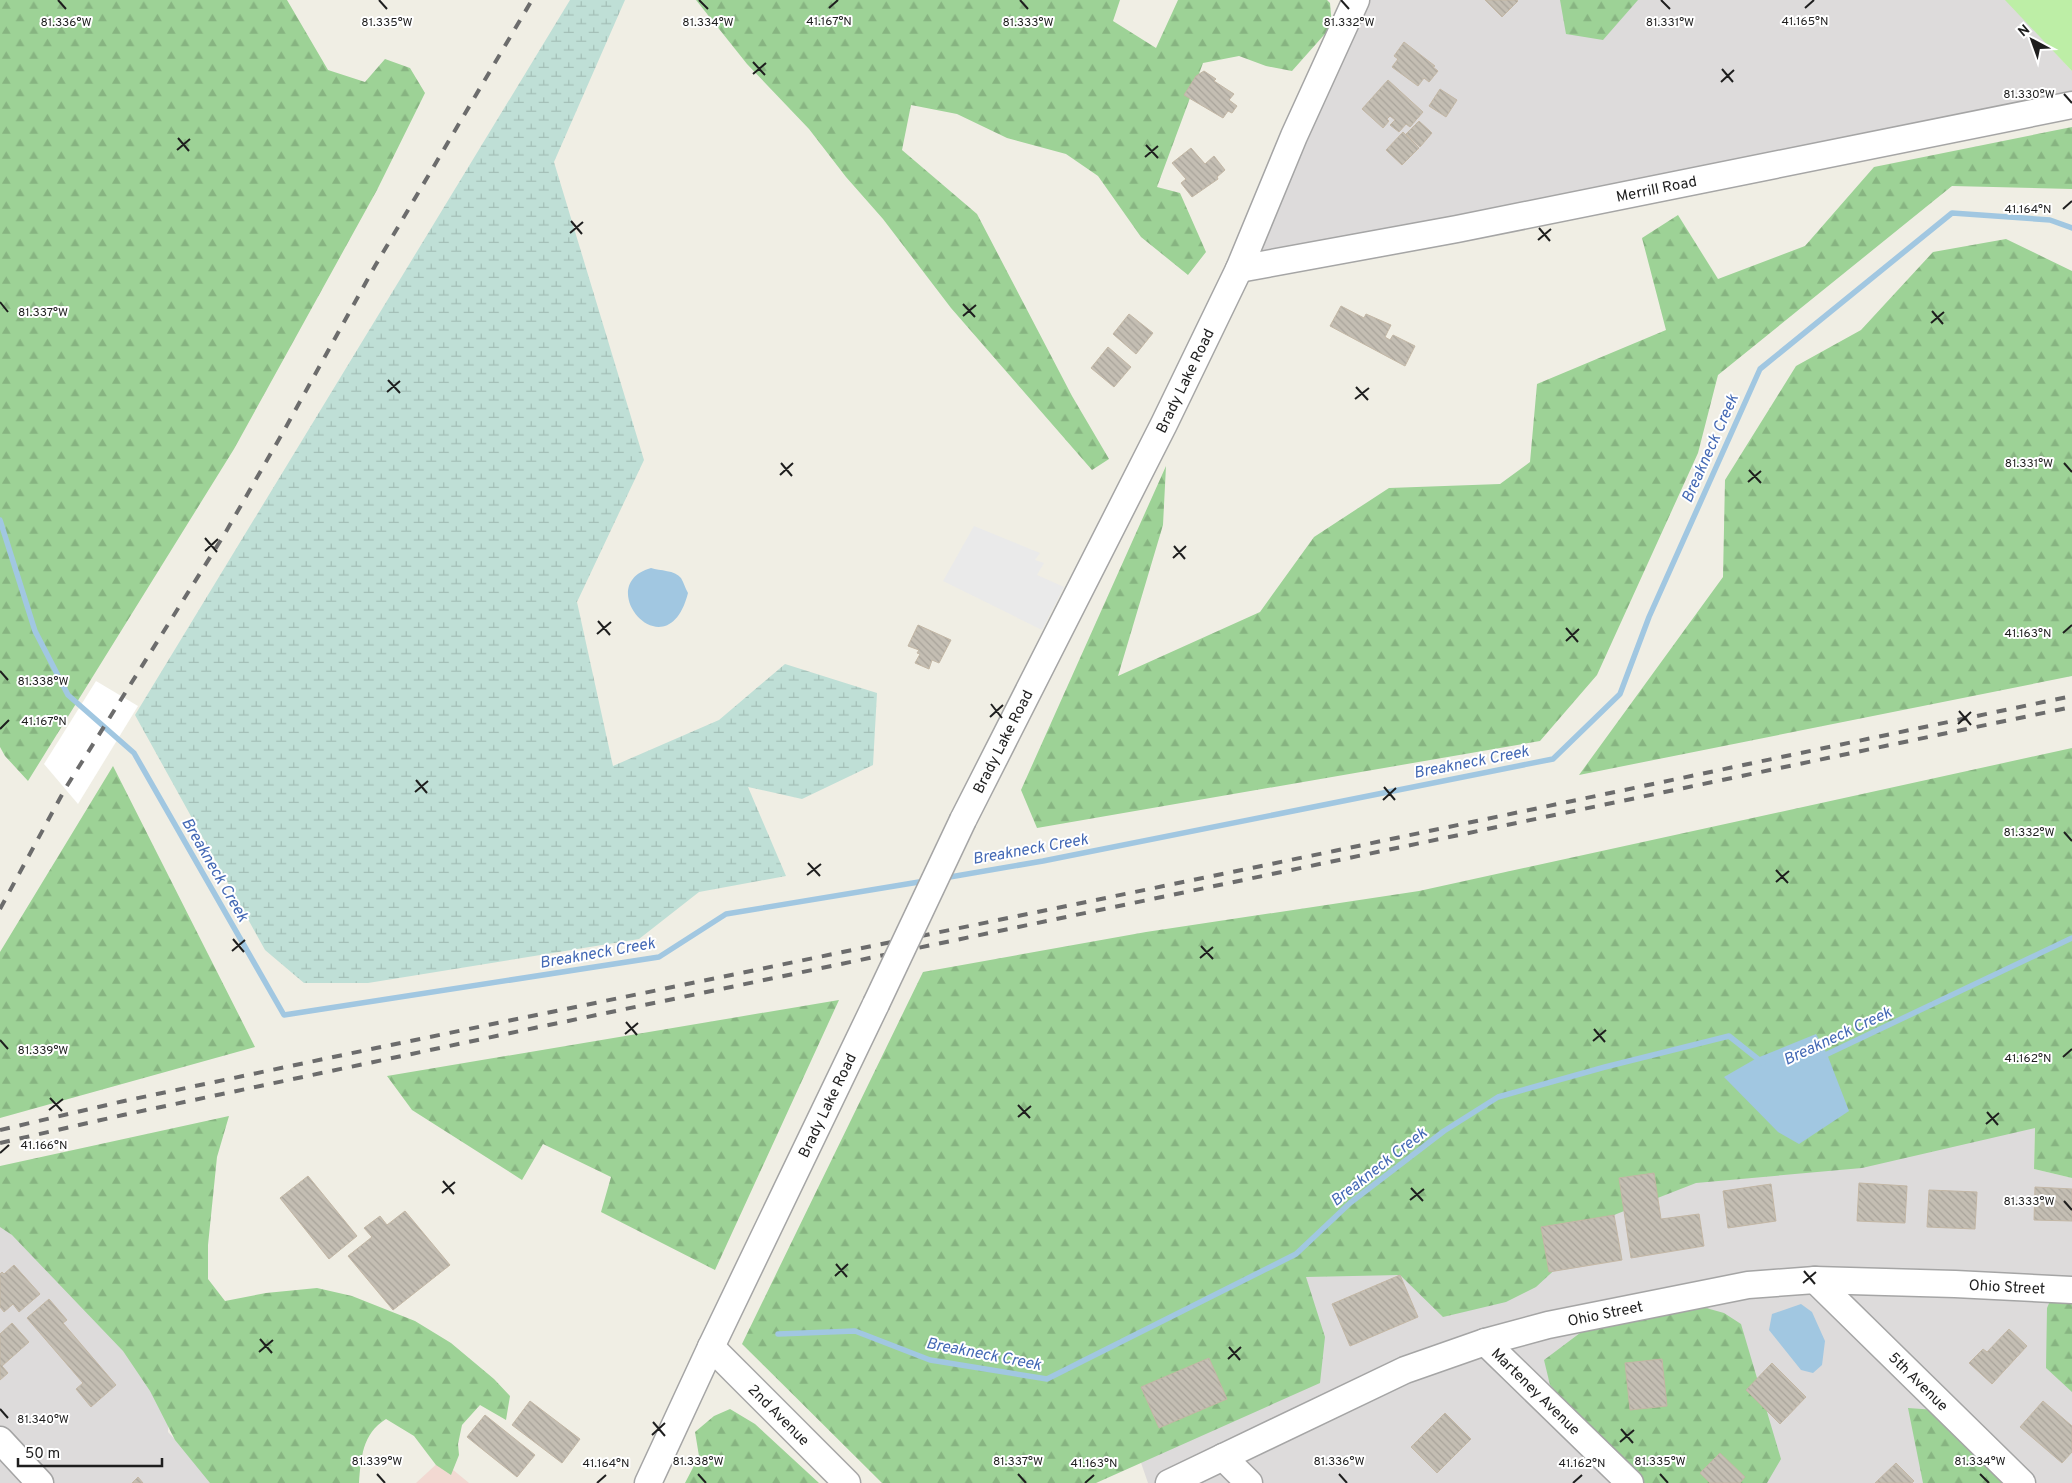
<svg xmlns="http://www.w3.org/2000/svg" width="2072" height="1483" font-family="Overpass,sans-serif">
  <style>
    .residential { fill: #dddbdb }
    .commercial { fill: #f2d9d2 }
    .grass { fill: #bdeea6 }
    .forest { fill: url(#forest-firs) }
    .wetland { fill: url(#wetland-marsh) }
    .parking { fill: #eaeaea }
    .water { fill: #a1c7e1 }
    .pier { fill: #fff }
    .lines { fill: none; stroke-linecap: round; stroke-linejoin: round }
    .stream { stroke: #a1c7e1; stroke-width: 5.5 }
    .building { fill: url(#building-back-hatch); stroke: #c3b7a5 }
    .minor-casing { stroke: #a5a5a5; stroke-width: 29 }
    .minor { stroke: #fff; stroke-width: 26 }
    .rail { stroke: #6c6c6c; stroke-width: 4; stroke-dasharray: 10 10; stroke-linecap: butt }
    .minor-bridge-casing { stroke: #a5a5a5; stroke-width: 29; stroke-linecap: butt }
    .minor-bridge { stroke: #fff; stroke-width: 26 }
    .ticks { fill: none; stroke: #1e1e1e; stroke-width: 2 }
    .labels { text-anchor: middle; stroke-width: 4; stroke-linejoin: round; paint-order: stroke }
    .street-label { font-size: 15px; fill: #1e1e1e; stroke: #fff }
    .water-label { font-size: 16px; font-style: italic; fill: #4469b5; stroke: #fff }
    .ticks-label { font-size: 12px; text-anchor: middle; fill: #1e1e1e; stroke: #fff; stroke-width: 4; stroke-linejoin: round; paint-order: stroke }
  </style>
  <defs>
    <pattern id="forest-firs" width="22" height="20" patternUnits="userSpaceOnUse" patternTransform="scale(1.25)"><rect width="22" height="20" fill="#9dd296"/><path d="M5 1l3.5 6h-7zM16 11l3.5 6h-7z" fill="#87b481"/></pattern>
    <pattern id="wetland-marsh" width="20" height="14" patternUnits="userSpaceOnUse" patternTransform="scale(1.25)"><rect width="20" height="14" fill="#bfdfd6"/><path d="M1 5h8M5 5V1M11 12h8M15 12V8" fill="none" stroke="#a4bfb7"/></pattern>
    <pattern id="building-back-hatch" width="6" height="6" patternUnits="userSpaceOnUse" patternTransform="scale(1.25)"><rect width="6" height="6" fill="#c4beb3"/><path d="M-1 5l2 2M0 0l6 6M5-1l2 2" fill="none" stroke="#a8a39a"/></pattern>
  </defs>
  <rect width="100%" height="100%" fill="#f0eee4"/>
  <path class="residential" d="M 1356,0 L 2007,0 L 2072,71 L 2072,105 L 1239,269 Z
    M 1646,1103 L 2035,1128 L 2034,1169 L 2072,1178 L 2072,1483 L 1148,1483 L 1110,1373 L 1294,1267 Z
    M 0,1215 L 170,1395 L 168,1432 L 216,1483 L 0,1483 Z"/>
  <path class="commercial" d="M 441,1460 L 469,1483 L 416,1483 Z"/>
  <path class="grass" d="M 2005,0 L 2072,0 L 2072,71 Z"/>
  <path class="forest" d="M 0,0 L 287,0 L 328,70 L 365,82 L 385,59 L 410,68 L 425,93 L 377,190 L 234,449 L 28,781 L 5,756 L 0,747 Z
    M 696,0 L 1120,0 L 1113,21 L 1156,48 L 1178,0 L 1327,0 L 1330,3 L 1332,26 L 1292,71 L 1266,66 L 1239,56 L 1203,63 L 1157,187 L 1180,193 L 1206,252 L 1188,275 L 1141,237 L 1098,176 L 1066,154 L 1007,138 L 957,114 L 911,105 L 902,150 L 977,214 L 1072,396 L 1109,459 L 1092,470 L 951,308 L 883,219 L 846,177 L 809,129 L 747,64 Z
    M 1560,0 L 1638,0 L 1603,40 L 1566,34 Z
    M 2072,127 L 2072,189 L 1952,186 L 1718,375 L 1698,453 L 1597,675 L 1540,741 L 1037,828 L 1021,790 L 1166,466 L 1163,525 L 1118,676 L 1260,612 L 1314,537 L 1389,488 L 1500,484 L 1530,462 L 1537,384 L 1666,330 L 1642,238 L 1678,215 L 1718,279 L 1805,246 L 1874,167 Z
    M 2006,239 L 2072,271 L 2072,676 L 1579,775 L 1723,577 L 1725,480 L 1796,366 L 1861,330 L 1933,252 Z
    M 2072,748 L 2072,1178 L 2034,1169 L 2035,1128 L 1862,1168 L 1696,1183 L 1614,1215 L 1536,1287 L 1506,1302 L 1443,1317 L 1400,1275 L 1306,1277 L 1325,1337 L 1320,1383 L 1096,1483 L 882,1483 L 742,1344 L 923,972 L 1146,932 L 1419,891 Z
    M 113,766 L 255,1047 L 0,1118 L 0,952 Z
    M 839,1000 L 715,1270 L 601,1212 L 611,1177 L 543,1144 L 522,1180 L 412,1110 L 387,1076 Z
    M 229,1116 L 217,1157 L 208,1245 L 208,1279 L 225,1301 L 266,1293 L 317,1288 L 352,1296 L 415,1321 L 451,1343 L 494,1379 L 510,1396 L 506,1420 L 480,1405 L 462,1425 L 458,1444 L 459,1455 L 451,1475 L 436,1465 L 414,1436 L 386,1419 C 362,1434 361,1458 359,1483 L 210,1483 L 175,1440 L 150,1391 L 123,1351 L 12,1235 L 0,1227 L 0,1166 Z
    M 2050,1301 L 2072,1302 L 2072,1392 L 2046,1368 L 2047,1308 Z
    M 1699,1306 L 1724,1313 L 1741,1324 L 1781,1459 L 1767,1483 L 1641,1483 L 1550,1385 L 1544,1360 L 1592,1324 Z
    M 1908,1408 L 1936,1410 L 2011,1483 L 1923,1483 Z
    M 730,1409 L 755,1424 L 819,1483 L 685,1483 L 699,1456 L 695,1432 L 714,1416 Z"/>
  <path class="wetland" d="M 570,0 L 625,0 L 554,162 L 644,460 L 577,602 L 613,766 L 719,720 L 785,664 L 877,693 L 873,765 L 802,799 L 748,787 L 786,876 L 699,892 L 639,939 L 368,983 L 304,983 L 265,950 L 135,715 Z"/>
  <path class="parking" d="M 974,526 L 1040,553 L 1035,560 L 1044,563 L 1037,575 L 1064,587 L 1042,630 L 943,581 Z"/>
  <path class="water" d="M 651,568 C 660,571 675,570 681,578 C 684,583 685,588 688,593 C 667,675 590,585 651,568 Z
    M 1816,1034 L 1827,1054 L 1849,1111 L 1799,1144 L 1778,1132 L 1724,1077 L 1757,1058 Z
    M 1801,1304 L 1812,1312 L 1825,1341 L 1822,1365 L 1813,1373 L 1801,1370 L 1769,1330 L 1772,1314 Z"/>
  <path class="pier" d="M 96,681 L 138,706 L 78,804 L 44,764 Z"/>
  <g class="lines">
    <path class="stream" d="M 0,520 L 35,631 L 68,695 L 134,753 L 284,1015 L 659,957 L 726,914 L 925,881
      M 944,878 L 1043,861 L 1553,759 L 1620,694 L 1649,617 L 1760,369 L 1952,213 L 2050,220 L 2072,228
      M 1821,1057 L 2072,938
      M 778,1334 L 855,1331 L 930,1360 L 1047,1379 L 1296,1254 L 1350,1203 L 1444,1131 L 1498,1097 L 1605,1067 L 1729,1036 L 1763,1063"/>
  </g>
  <path class="building" d="M 1485,0 L 1517,0 L 1518,1 L 1502,17 Z
    M 1404,42 L 1435,66 L 1433,67 L 1438,71 L 1429,82 L 1424,78 L 1418,86 L 1392,67 L 1398,59 L 1394,56 Z
    M 1204,71 L 1216,79 L 1214,81 L 1234,94 L 1229,100 L 1237,106 L 1232,113 L 1228,111 L 1223,118 L 1184,95 L 1196,76 Z
    M 1388,80 L 1423,112 L 1410,127 L 1406,124 L 1399,132 L 1390,125 L 1395,120 L 1390,116 L 1387,119 L 1389,121 L 1383,128 L 1362,109 Z
    M 1440,89 L 1457,100 L 1446,117 L 1429,106 Z
    M 1419,121 L 1432,133 L 1420,147 L 1406,134 Z
    M 1403,132 L 1419,148 L 1402,165 L 1386,150 Z
    M 1191,148 L 1205,164 L 1214,156 L 1225,170 L 1217,177 L 1218,179 L 1192,197 L 1181,183 L 1186,179 L 1172,163 Z
    M 1341,306 L 1364,318 L 1366,314 L 1391,325 L 1385,337 L 1390,340 L 1393,335 L 1415,346 L 1405,366 L 1330,326 Z
    M 1129,314 L 1153,333 L 1136,354 L 1113,334 Z
    M 1108,347 L 1131,367 L 1114,387 L 1091,368 Z
    M 918,625 L 951,640 L 939,663 L 932,660 L 929,669 L 915,663 L 920,654 L 917,653 L 919,650 L 908,646 Z
    M 1654,1173 L 1661,1219 L 1699,1214 L 1704,1246 L 1631,1258 L 1619,1178 Z
    M 308,1176 L 357,1236 L 329,1259 L 280,1198 Z
    M 1859,1183 L 1907,1186 L 1905,1223 L 1857,1221 Z
    M 1771,1184 L 1776,1221 L 1728,1228 L 1723,1191 Z
    M 2035,1187 L 2072,1189 L 2072,1221 L 2034,1220 Z
    M 1929,1190 L 1977,1192 L 1975,1229 L 1927,1227 Z
    M 405,1211 L 450,1265 L 393,1310 L 348,1256 L 372,1237 L 364,1228 L 380,1216 L 387,1225 Z
    M 1614,1215 L 1622,1260 L 1549,1272 L 1541,1227 Z
    M 14,1265 L 40,1294 L 19,1312 L 13,1304 L 4,1312 L 0,1307 L 0,1274 L 2,1272 L 4,1274 Z
    M 1400,1275 L 1418,1317 L 1350,1346 L 1332,1304 Z
    M 49,1299 L 67,1320 L 63,1323 L 116,1385 L 91,1407 L 76,1389 L 83,1383 L 27,1318 Z
    M 12,1323 L 29,1342 L 2,1366 L 8,1373 L 0,1380 L 0,1334 Z
    M 2009,1329 L 2027,1346 L 1992,1384 L 1969,1363 L 1983,1349 L 1987,1352 Z
    M 1209,1358 L 1227,1399 L 1159,1428 L 1141,1387 Z
    M 1662,1359 L 1667,1406 L 1630,1410 L 1625,1363 Z
    M 1772,1363 L 1806,1397 L 1780,1424 L 1746,1390 Z
    M 530,1401 L 580,1439 L 562,1463 L 512,1425 Z
    M 2043,1401 L 2072,1426 L 2072,1452 L 2062,1463 L 2020,1427 Z
    M 1445,1413 L 1471,1439 L 1437,1473 L 1411,1447 Z
    M 485,1415 L 535,1455 L 517,1477 L 467,1437 Z
    M 1720,1453 L 1745,1477 L 1740,1483 L 1710,1483 L 1700,1473 Z
    M 1896,1463 L 1914,1481 L 1912,1483 L 1875,1483 Z
    M 138,1477 L 143,1483 L 132,1483 Z"/>
  <g class="lines">
    <defs>
      <g id="minor">
        <path id="s1" d="M 1239,269 L 1457,229 L 2072,105"/>
        <path id="s2" d="M 963,820 L 1164,424 L 1239,269 L 1294,136 L 1356,0"/>
        <path id="s3" d="M 1815,1280 L 2022,1483"/>
        <path id="s4" d="M 1485,1342 L 1630,1483"/>
        <path id="s5" d="M 711,1347 L 847,1483"/>
        <path d="M 0,1440 L 40,1483"/>
        <path d="M 1223,1457 L 1249,1483"/>
        <path id="s6" d="M 648,1483 L 711,1347 L 876,1004"/>
        <path id="s7" d="M 1169,1483 L 1405,1370 L 1485,1342 L 1548,1325 L 1748,1285 L 1815,1280 L 1955,1284 L 2072,1290"/>
      </g>
    </defs>
    <use href="#minor" class="minor-casing"/>
    <use href="#minor" class="minor"/>
    <path class="rail" d="M 0,909 L 65,789 L 224,535 L 286,427 L 375,266 L 532,0
      M 0,1130 L 124,1101 L 381,1047 L 1334,851 L 2072,696
      M 0,1143 L 123,1115 L 520,1031 L 2072,707"/>
    <defs>
      <path id="minor-bridge" d="M 876,1004 L 963,820"/>
    </defs>
    <use href="#minor-bridge" class="minor-bridge-casing"/>
    <use href="#minor-bridge" class="minor-bridge"/>
  </g>
  <path class="ticks" d="M 58,0 L 66,9M 379,0 L 387,9M 699,0 L 708,9M 1020,0 L 1028,9M 1341,0 L 1349,9M 1661,0 L 1670,9M 829,8 L 838,0M 1805,8 L 1814,0M 753,62 L 765,75M 1722,69 L 1733,82M 753,74 L 766,63M 1721,82 L 1734,70M 2064,94 L 2072,103M 178,138 L 189,151M 1146,145 L 1158,158M 177,150 L 190,139M 1145,157 L 1158,146M 2063,209 L 2072,201M 571,221 L 582,234M 1539,228 L 1550,241M 570,233 L 583,222M 1538,240 L 1551,229M 0,302 L 8,312M 963,304 L 975,317M 1932,311 L 1943,324M 963,316 L 976,305M 1931,323 L 1944,312M 388,380 L 400,393M 1356,387 L 1368,400M 387,392 L 400,381M 1355,399 L 1369,388M 781,463 L 792,476M 2064,463 L 2072,472M 1749,470 L 1761,483M 780,475 L 793,463M 1748,482 L 1761,471M 205,538 L 217,552M 1174,546 L 1185,559M 205,551 L 218,539M 1173,558 L 1186,546M 598,621 L 610,635M 1566,628 L 1578,642M 2063,633 L 2072,625M 597,634 L 611,622M 1566,641 L 1579,629M 0,671 L 8,680M 991,704 L 1002,718M 1959,711 L 1971,725M 990,717 L 1003,705M 1958,724 L 1971,712M 0,729 L 9,720M 416,780 L 427,793M 1384,787 L 1395,800M 415,792 L 428,781M 1383,800 L 1396,788M 2064,832 L 2072,841M 808,863 L 820,876M 1776,870 L 1788,883M 807,875 L 821,864M 1776,882 L 1789,871M 233,939 L 244,952M 1201,946 L 1213,959M 232,951 L 245,940M 1200,958 L 1213,947M 626,1022 L 637,1035M 1594,1029 L 1605,1042M 625,1034 L 638,1023M 0,1040 L 8,1049M 1593,1041 L 1606,1030M 2063,1057 L 2072,1049M 50,1098 L 62,1111M 1018,1105 L 1030,1118M 49,1110 L 63,1099M 1987,1112 L 1998,1125M 1018,1117 L 1031,1106M 1986,1124 L 1999,1113M 0,1153 L 9,1145M 443,1181 L 454,1194M 1411,1188 L 1423,1201M 442,1193 L 455,1182M 1410,1200 L 1424,1189M 2064,1201 L 2072,1210M 836,1264 L 847,1277M 1804,1271 L 1815,1284M 835,1276 L 848,1264M 1803,1283 L 1816,1272M 260,1339 L 272,1353M 1229,1347 L 1240,1360M 259,1352 L 273,1340M 1228,1359 L 1241,1347M 0,1409 L 8,1418M 653,1422 L 665,1436M 1621,1429 L 1633,1443M 652,1435 L 665,1423M 1620,1442 L 1634,1430M 377,1474 L 385,1483M 698,1474 L 706,1483M 1018,1474 L 1026,1483M 1339,1474 L 1347,1483M 1660,1474 L 1668,1483M 1980,1474 L 1989,1483M 597,1483 L 606,1475M 1085,1483 L 1094,1475M 1573,1483 L 1582,1475"/>
  <g class="labels">
    <g class="street-label">
      <text dy="5" stroke="none"><textPath href="#s1" startOffset="425">Merrill Road</textPath></text>
      <text dy="5" stroke="none"><textPath href="#s2" startOffset="492">Brady Lake Road</textPath></text>
      <text dy="5" stroke="none"><textPath href="#s2" startOffset="88">Brady Lake Road</textPath></text>
      <text dy="5" stroke="none"><textPath href="#s6" startOffset="418">Brady Lake Road</textPath></text>
      <text dy="5" stroke="none"><textPath href="#s7" startOffset="875">Ohio Street</textPath></text>
      <text dy="5" stroke="none"><textPath href="#s7" startOffset="470">Ohio Street</textPath></text>
      <text dy="5" stroke="none"><textPath href="#s3" startOffset="145">5th Avenue</textPath></text>
      <text dy="5" stroke="none"><textPath href="#s4" startOffset="71">Marteney Avenue</textPath></text>
      <text dy="5" stroke="none"><textPath href="#s5" startOffset="96">2nd Avenue</textPath></text>
    </g>
    <g class="water-label">
      <text transform="translate(1709 448) rotate(-66)" y="6">Breakneck Creek</text>
      <text transform="translate(1471 761) rotate(-11)" y="6">Breakneck Creek</text>
      <text transform="translate(1030 848) rotate(-10)" y="6">Breakneck Creek</text>
      <text transform="translate(216 869) rotate(60)" y="6">Breakneck Creek</text>
      <text transform="translate(597 952) rotate(-10)" y="6">Breakneck Creek</text>
      <text transform="translate(1837 1035) rotate(-25)" y="6">Breakneck Creek</text>
      <text transform="translate(1378 1166) rotate(-38)" y="6">Breakneck Creek</text>
      <text transform="translate(984 1353) rotate(11)" y="6">Breakneck Creek</text>
    </g>
  </g>
  <g class="ticks-label">
    <text x="829" y="25">41.167°N</text>
    <text x="1805" y="25">41.165°N</text>
    <text x="1349" y="26">81.332°W</text>
    <text x="1670" y="26">81.331°W</text>
    <text x="66" y="26">81.336°W</text>
    <text x="387" y="26">81.335°W</text>
    <text x="708" y="26">81.334°W</text>
    <text x="1028" y="26">81.333°W</text>
    <text x="2029" y="98">81.330°W</text>
    <text x="2028" y="213">41.164°N</text>
    <text x="43" y="316">81.337°W</text>
    <text x="2029" y="467">81.331°W</text>
    <text x="2028" y="637">41.163°N</text>
    <text x="43" y="685">81.338°W</text>
    <text x="44" y="725">41.167°N</text>
    <text x="2029" y="836">81.332°W</text>
    <text x="43" y="1054">81.339°W</text>
    <text x="2028" y="1062">41.162°N</text>
    <text x="44" y="1149">41.166°N</text>
    <text x="2029" y="1205">81.333°W</text>
    <text x="43" y="1423">81.340°W</text>
    <text x="377" y="1465">81.339°W</text>
    <text x="698" y="1465">81.338°W</text>
    <text x="1018" y="1465">81.337°W</text>
    <text x="1339" y="1465">81.336°W</text>
    <text x="1660" y="1465">81.335°W</text>
    <text x="1980" y="1465">81.334°W</text>
    <text x="606" y="1467">41.164°N</text>
    <text x="1094" y="1467">41.163°N</text>
    <text x="1582" y="1467">41.162°N</text>
  </g>
  <g transform="translate(2032 40) rotate(319)" stroke="#ffffff" stroke-width="4" paint-order="stroke">
  <path d="M0-4L9 19L0 12L-9 19Z" fill="#1e1e1e"/>
  <text y="-8" font-size="14" font-weight="bold" text-anchor="middle" fill="#1e1e1e">N</text>
  </g>
  <path d="M18 1458v8h144v-8" fill="none" stroke="#1e1e1e" stroke-width="2.5"/>
  <text x="25" y="1458" font-size="15" fill="#1e1e1e" stroke="#ffffff" stroke-width="4" paint-order="stroke">50 m</text>
</svg>
